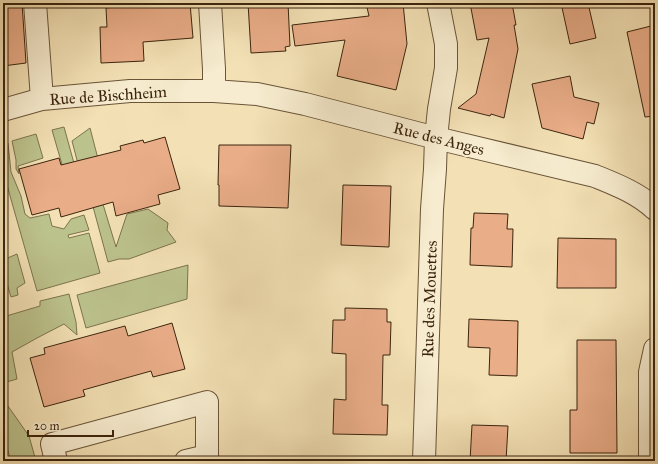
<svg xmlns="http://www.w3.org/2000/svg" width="658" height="464" font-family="'IM FELL Great Primer',serif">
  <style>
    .green { fill: #bcc28c; stroke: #7c744d }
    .building { fill: #e9ad88; stroke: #3c250e }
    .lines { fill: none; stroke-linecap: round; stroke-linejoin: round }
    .street-casing { stroke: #6a5438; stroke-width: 24 }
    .street { stroke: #f7eccf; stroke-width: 22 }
    .labels { text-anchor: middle; stroke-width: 4; stroke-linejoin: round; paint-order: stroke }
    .street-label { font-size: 16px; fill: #3c250e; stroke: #f7eccf }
  </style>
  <rect width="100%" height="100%" fill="#f3e1b5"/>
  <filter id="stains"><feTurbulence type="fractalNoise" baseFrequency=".005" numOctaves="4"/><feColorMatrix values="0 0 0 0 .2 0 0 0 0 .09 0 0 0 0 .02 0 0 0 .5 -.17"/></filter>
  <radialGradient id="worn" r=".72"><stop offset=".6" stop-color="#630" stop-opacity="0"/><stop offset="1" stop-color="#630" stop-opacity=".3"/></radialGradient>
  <path class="green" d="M 64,127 L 83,196 L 72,199 L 52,130 Z
    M 90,128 L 103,178 L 83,183 L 72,141 Z
    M 36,134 L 43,158 L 18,166 L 19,174 L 16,169 L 16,160 L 12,141 Z
    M 8,143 L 11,172 L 21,196 L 25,214 L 30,218 L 49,214 L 52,226 L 64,229 L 71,219 L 84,215 L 89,230 L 68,235 L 69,238 L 89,233 L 100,273 L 37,291 L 3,171 L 3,145 Z
    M 102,201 L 116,247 L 127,214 L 148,209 L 168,223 L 167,230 L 176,242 L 129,259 L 119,259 L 108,262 L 92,203 Z
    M 17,254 L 25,283 L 17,288 L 18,295 L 11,297 L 3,270 L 3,260 Z
    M 188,265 L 187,299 L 86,328 L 77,295 Z
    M 69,294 L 76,322 L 77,335 L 64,324 L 37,338 L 12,352 L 17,379 L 3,383 L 3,317 L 40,306 L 40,301 Z
    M 3,399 L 29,436 L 36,461 L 24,461 L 10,458 L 3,433 Z"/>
  <path class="building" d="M 3,3 L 22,3 L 26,63 L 3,66 Z
    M 117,3 L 190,3 L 193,38 L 143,42 L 144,61 L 101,63 L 100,27 L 107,27 L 106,8 L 117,7 Z
    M 248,3 L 288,3 L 290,46 L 285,47 L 286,51 L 251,53 Z
    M 366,3 L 403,3 L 407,44 L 396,90 L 337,76 L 345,40 L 295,46 L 292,25 L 369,16 Z
    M 470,3 L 512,3 L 516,25 L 514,25 L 518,49 L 504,118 L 491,114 L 490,116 L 458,108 L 476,94 L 489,38 L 477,40 Z
    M 561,3 L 588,3 L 596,38 L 570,44 Z
    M 651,26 L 655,44 L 655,116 L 645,117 L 627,32 Z
    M 570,76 L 574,97 L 599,103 L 594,124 L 587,122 L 583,139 L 542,128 L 532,84 Z
    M 165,137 L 180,189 L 158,195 L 160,204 L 116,216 L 113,202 L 61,217 L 59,208 L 32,215 L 19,169 L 59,158 L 61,165 L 121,150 L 120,146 L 143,140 L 144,143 Z
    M 219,145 L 291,145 L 288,208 L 219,206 L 219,185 L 218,185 Z
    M 343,185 L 391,186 L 389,247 L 341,245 Z
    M 474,213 L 508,214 L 507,229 L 513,229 L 512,267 L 470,265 L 471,228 L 473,228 Z
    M 558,238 L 616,239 L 616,288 L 557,288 Z
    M 345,308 L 387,309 L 387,322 L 391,322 L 390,355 L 383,355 L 382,405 L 388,405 L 387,435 L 333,434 L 334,399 L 346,400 L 346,354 L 332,353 L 333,320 L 345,320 Z
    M 469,319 L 518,321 L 517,376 L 489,375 L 490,348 L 468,347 Z
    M 172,323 L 185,369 L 153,377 L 151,371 L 83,390 L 85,396 L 44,407 L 30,358 L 45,354 L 44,348 L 125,326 L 128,336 Z
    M 577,340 L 616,340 L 617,453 L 570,453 L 570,410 L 577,410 Z
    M 472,425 L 508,426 L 506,461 L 470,461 Z"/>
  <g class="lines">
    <defs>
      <path id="street" d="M 35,3 L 42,99
        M 210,3 L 214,69 L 214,91
        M 3,110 L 42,99 L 130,91 L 214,91 L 257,94 L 305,104 L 436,138 L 595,176 C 617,185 638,193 655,209
        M 56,461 L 52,444 L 207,402 L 207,456 L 186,461
        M 424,461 L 432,209 L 435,169 L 436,138 L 439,109 L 446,68 L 446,44 L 438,3
        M 650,461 L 650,372 L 655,349"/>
    </defs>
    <use href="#street" class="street-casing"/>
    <use href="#street" class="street"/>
  </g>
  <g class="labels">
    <g class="street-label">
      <text transform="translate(108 95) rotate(-4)" y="6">Rue de Bischheim</text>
      <text transform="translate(439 138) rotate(14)" y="6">Rue des Anges</text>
      <text transform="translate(429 299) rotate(-88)" y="6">Rue des Mouettes</text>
    </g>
  </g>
  <rect width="658" height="464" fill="none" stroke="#f3e1b5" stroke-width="16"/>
  <rect x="4" y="4" width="650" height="456" fill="none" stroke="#3c250e" stroke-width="2"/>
  <rect x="8" y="8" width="642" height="448" fill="none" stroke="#3c250e"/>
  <path d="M28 430v6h85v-6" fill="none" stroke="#3c250e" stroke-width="2"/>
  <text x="34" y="430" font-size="12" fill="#3c250e" stroke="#f7eccf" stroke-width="3" paint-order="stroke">20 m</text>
  <rect width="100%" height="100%" filter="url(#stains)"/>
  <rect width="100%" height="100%" fill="url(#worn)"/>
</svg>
